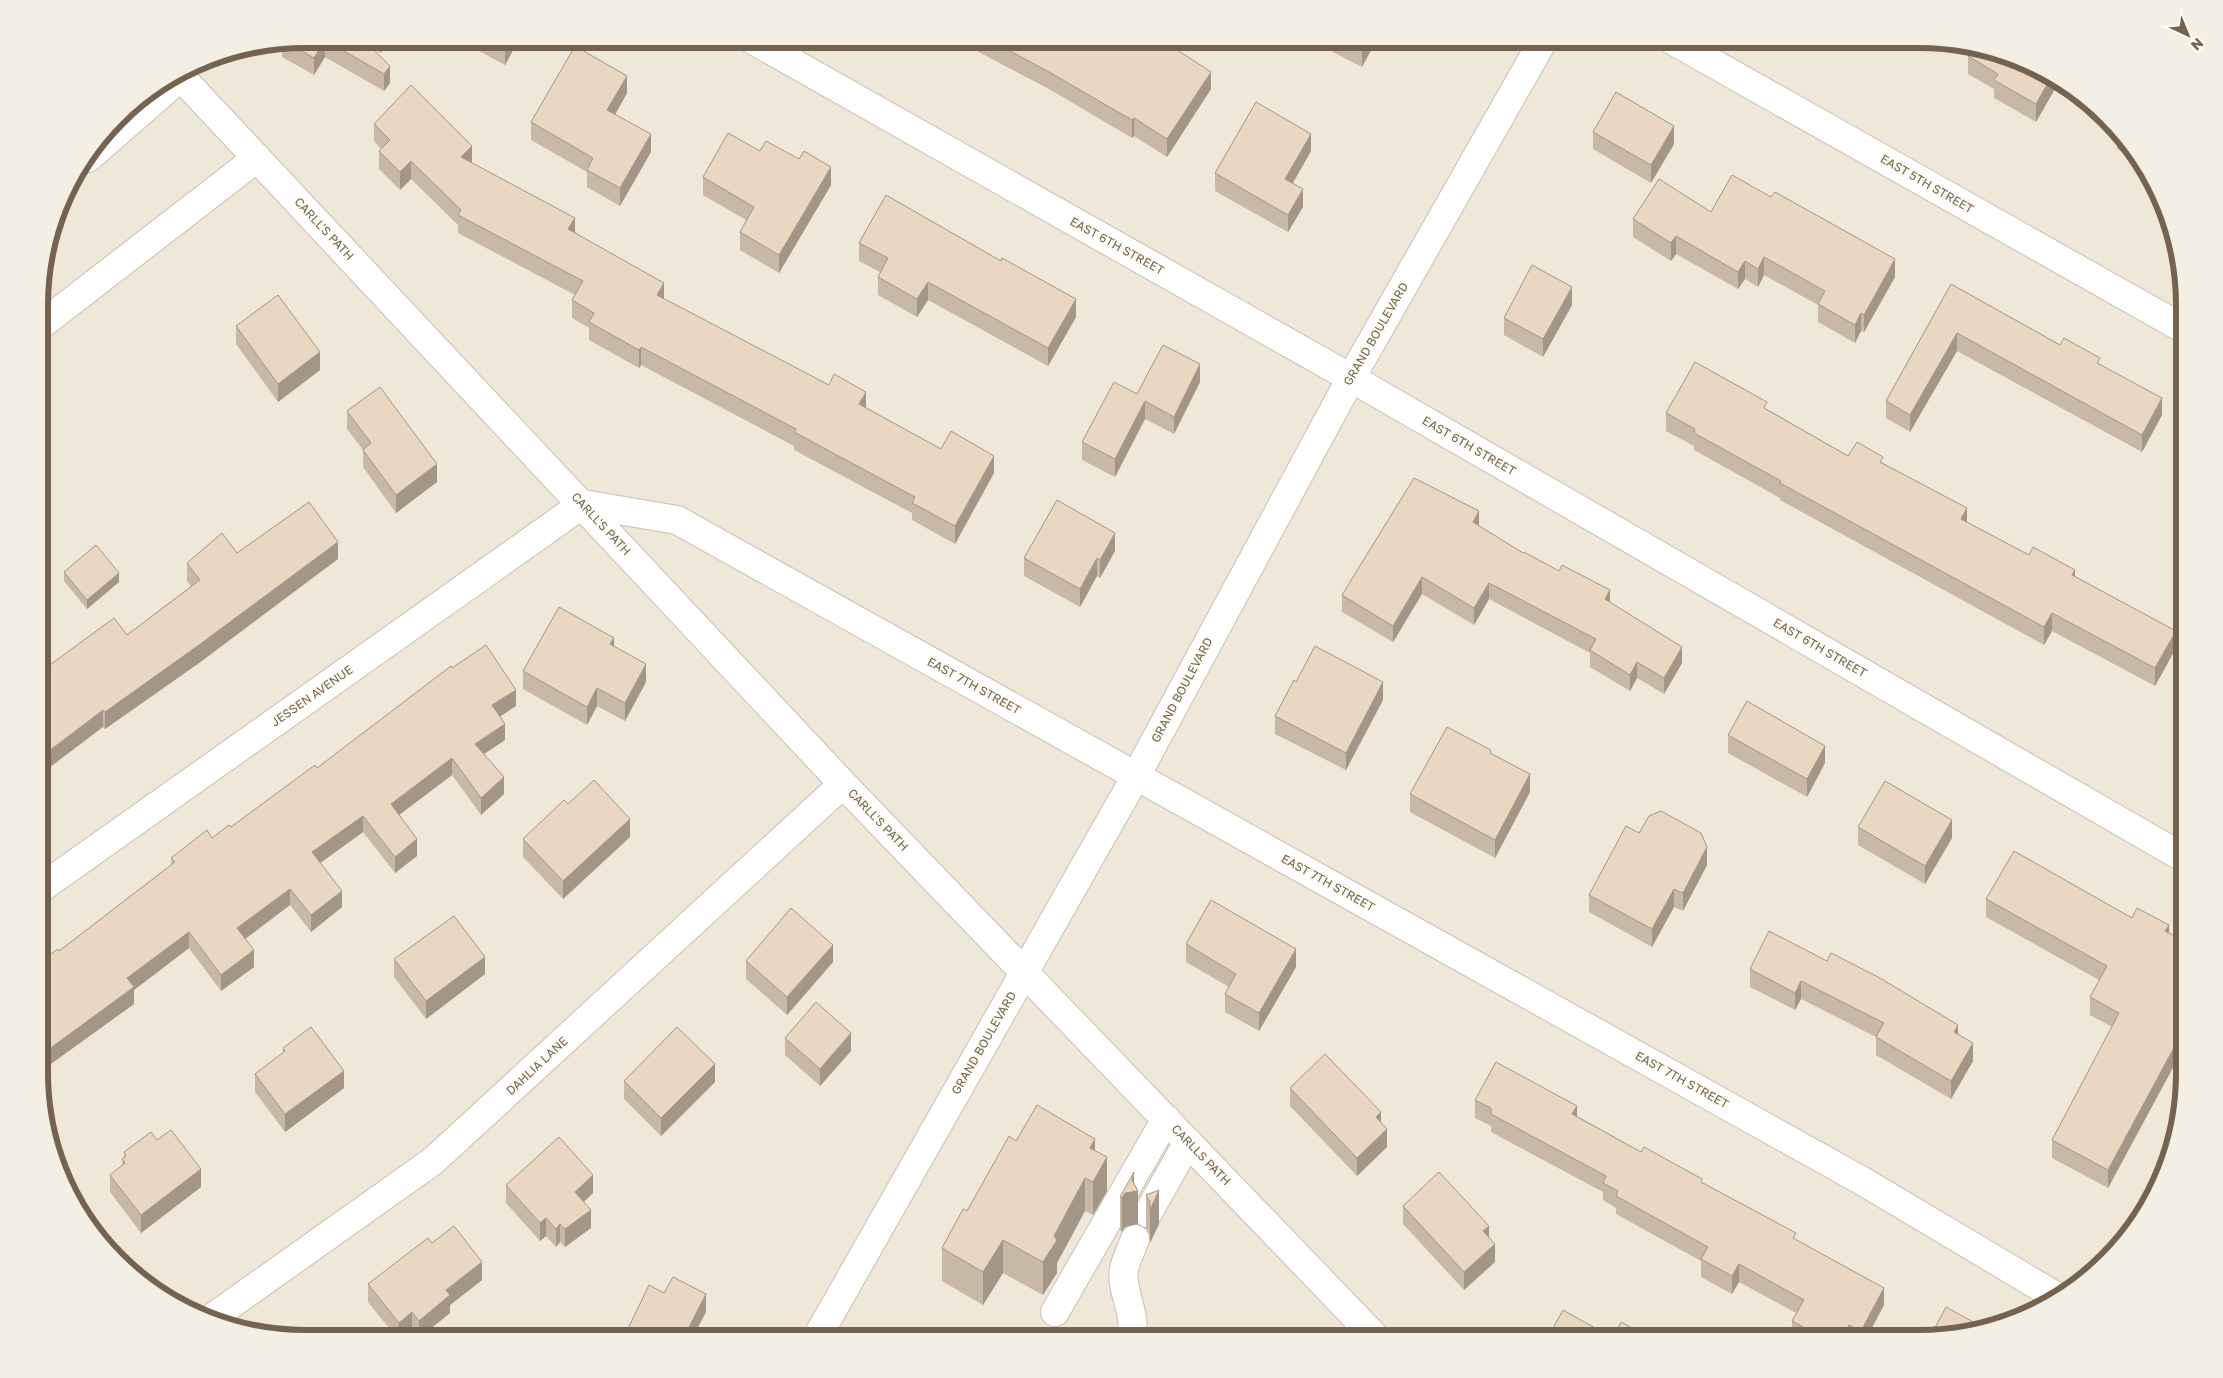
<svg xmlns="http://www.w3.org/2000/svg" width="2223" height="1378" font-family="'Golos Text',sans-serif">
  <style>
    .residential { fill: #efe8d8 }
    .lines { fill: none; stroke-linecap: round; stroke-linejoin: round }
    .minor-casing { stroke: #cbbfaf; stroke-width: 30 }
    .minor { stroke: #fff; stroke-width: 28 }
    .wall { fill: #c8b9a6 }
    .shaded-wall { fill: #a39687 }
    .building { fill: #e9d7c1; stroke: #a39687 }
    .labels { text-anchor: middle; stroke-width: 4; stroke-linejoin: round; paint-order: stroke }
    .street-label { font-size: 12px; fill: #756350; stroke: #fefbf2 }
    .rim { fill: none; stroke: #756350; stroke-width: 6 }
  </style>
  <rect width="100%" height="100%" fill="#fbf7ec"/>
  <path class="residential" d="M 304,39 L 1919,39 L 2004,53 L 2066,83 L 2107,117 L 2149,172 L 2175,235 L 2184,287 L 2184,1091 L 2170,1159 L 2140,1221 L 2106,1262 L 2051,1304 L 1988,1330 L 1936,1339 L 304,1339 L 219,1325 L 157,1295 L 83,1221 L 53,1159 L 41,1108 L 41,270 L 66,186 L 129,105 L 203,59 Z"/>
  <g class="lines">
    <defs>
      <path id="minor" d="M 751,39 L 1351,378 L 2184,858
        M 1670,39 L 2184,329
        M 178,74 L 843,784 L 1377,1339
        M 88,158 L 181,77
        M 41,325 L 257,158
        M 41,888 L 583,504 L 677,520 L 1864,1182 L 2059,1298
        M 1148,1213 L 1188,1142
        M 1055,1312 L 1166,1119
        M 209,1320 L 433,1161 L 843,784
        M 816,1339 L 1136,776 L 1351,378 L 1544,39
        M 1130,1339 C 1139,1315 1120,1293 1124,1269 C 1126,1259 1132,1248 1135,1239"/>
    </defs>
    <use href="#minor" class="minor-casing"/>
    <use href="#minor" class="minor"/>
  </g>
  <path class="wall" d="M 304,39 L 389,39 L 381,53 L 372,48 L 390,83 L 384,91 L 325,57 L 314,75 L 282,57 L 282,43 Z
    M 457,39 L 519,39 L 505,65 Z
    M 954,39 L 1154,39 L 1211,89 L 1167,157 L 1134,136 L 1132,138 L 1049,89 Z
    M 1319,39 L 1377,39 L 1362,67 L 1319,45 Z
    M 1968,56 L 2060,80 L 2036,122 L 1994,98 L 1994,89 L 1968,74 Z
    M 627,93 L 615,115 L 651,152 L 620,206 L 587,187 L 587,172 L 531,140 L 531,122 Z
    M 374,124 L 472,163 L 575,232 L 664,299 L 866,408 L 941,449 L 994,473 L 955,544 L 912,520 L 912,513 L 794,450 L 794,446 L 641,365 L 639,368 L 589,340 L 589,328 L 572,318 L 572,300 L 575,295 L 458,233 L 458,225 L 411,179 L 400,190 L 379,169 L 379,151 L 381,149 L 374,141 Z
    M 2117,131 L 2143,164 L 2117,149 Z
    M 1593,132 L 1674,144 L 1651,183 L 1593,149 Z
    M 760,151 L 831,185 L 779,273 L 740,250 L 740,232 L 746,220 L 703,195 L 703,177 Z
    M 1311,151 L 1292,183 L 1303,207 L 1288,232 L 1215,191 L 1215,173 Z
    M 1711,212 L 1895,277 L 1864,332 L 1861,331 L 1855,343 L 1818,322 L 1818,305 L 1764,275 L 1758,287 L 1745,279 L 1738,289 L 1676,254 L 1671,261 L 1633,237 L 1633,219 Z
    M 859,243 L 1076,317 L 1048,366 L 928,300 L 917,317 L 878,295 L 878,277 L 880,272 L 859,261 Z
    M 1951,284 L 2060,345 L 2100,364 L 2162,415 L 2142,452 L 1957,351 L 1910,432 L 1886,418 L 1886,401 Z
    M 1572,305 L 1543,357 L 1504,335 L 1504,318 Z
    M 236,326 L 320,370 L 278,402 L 236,344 Z
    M 1200,382 L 1174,434 L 1145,419 L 1115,477 L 1082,460 L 1082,442 L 1137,394 Z
    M 1767,409 L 1848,456 L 1883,463 L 1967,522 L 2029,555 L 2075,577 L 2176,648 L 2155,686 L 2052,631 L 2044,645 L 1780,500 L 1780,498 L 1694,450 L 1694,446 L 1666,431 L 1666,413 Z
    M 347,411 L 437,482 L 396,513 L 363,467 L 363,450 L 347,429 Z
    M 1479,526 L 1523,553 L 1610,602 L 1682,663 L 1664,694 L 1637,678 L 1630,691 L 1590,667 L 1590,653 L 1489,599 L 1474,625 L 1422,594 L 1393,642 L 1342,612 L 1342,595 Z
    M 1115,551 L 1100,578 L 1097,576 L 1080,607 L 1024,576 L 1024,558 Z
    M 237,553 L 338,559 L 199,663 L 105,729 L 43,670 L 127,635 L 191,586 L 187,581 L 187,563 Z
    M 64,572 L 119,582 L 87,609 L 64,581 Z
    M 452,668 L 516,706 L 500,716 L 505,740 L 484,754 L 504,794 L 481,815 L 452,775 L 399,815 L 417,856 L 395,873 L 363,832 L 320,863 L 342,907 L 311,932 L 290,905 L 245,939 L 254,967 L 221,991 L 189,948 L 134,990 L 134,1004 L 41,1071 L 41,961 L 59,951 L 171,865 L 171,858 L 212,838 L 231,827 L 317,768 Z
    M 523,671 L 646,682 L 625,721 L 597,706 L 587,725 L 523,689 Z
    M 1296,682 L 1383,700 L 1346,770 L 1275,734 L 1275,716 Z
    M 1728,735 L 1825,763 L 1807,797 L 1728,753 Z
    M 1491,753 L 1530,792 L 1495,858 L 1410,812 L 1410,794 Z
    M 568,804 L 630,837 L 563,899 L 523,857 L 523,839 Z
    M 1858,827 L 1952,838 L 1925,884 L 1858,845 Z
    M 1639,833 L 1707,865 L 1683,911 L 1674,907 L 1652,947 L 1589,912 L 1589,895 Z
    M 1986,899 L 2132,918 L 2169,933 L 2184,941 L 2184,1047 L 2108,1188 L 2052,1158 L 2052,1140 L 2112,1027 L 2090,1015 L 2090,997 L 2099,980 L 1986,917 Z
    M 1186,944 L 1296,967 L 1259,1031 L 1225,1012 L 1225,994 L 1229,987 L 1186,962 Z
    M 394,959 L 485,974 L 426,1019 L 394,977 Z
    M 746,961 L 833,962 L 787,1015 L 746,979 Z
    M 1827,961 L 1958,1035 L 1973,1061 L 1951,1099 L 1876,1055 L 1876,1037 L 1801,999 L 1795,1010 L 1750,987 L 1750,969 Z
    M 785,1038 L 851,1051 L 820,1086 L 785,1055 Z
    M 283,1048 L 344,1088 L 285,1132 L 255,1092 L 255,1074 L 283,1054 Z
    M 624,1081 L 715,1082 L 661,1136 L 624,1099 Z
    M 1290,1088 L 1387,1147 L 1357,1176 L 1290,1106 Z
    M 1475,1100 L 1577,1116 L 1641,1152 L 1702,1182 L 1796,1240 L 1884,1305 L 1866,1339 L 1792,1339 L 1792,1321 L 1796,1313 L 1739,1282 L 1732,1294 L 1701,1277 L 1701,1261 L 1616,1214 L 1616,1208 L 1603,1200 L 1603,1192 L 1491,1132 L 1491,1126 L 1475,1118 Z
    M 157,1140 L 201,1187 L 141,1233 L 110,1192 L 110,1175 L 122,1166 L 122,1159 L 124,1158 L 124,1152 Z
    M 1016,1141 L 1095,1151 L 1107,1191 L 1093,1215 L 1085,1211 L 1057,1263 L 1057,1273 L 1043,1295 L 1003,1273 L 983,1305 L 942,1281 L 942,1248 L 967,1211 Z
    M 1134,1184 L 1138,1224 L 1125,1227 L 1122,1232 L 1120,1230 L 1120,1197 Z
    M 506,1185 L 593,1193 L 584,1202 L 591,1228 L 565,1247 L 560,1242 L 556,1247 L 546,1236 L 540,1241 L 506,1203 Z
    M 1159,1190 L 1159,1224 L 1150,1243 L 1150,1235 L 1146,1228 L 1146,1195 Z
    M 1403,1206 L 1489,1237 L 1495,1262 L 1464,1290 L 1403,1224 Z
    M 432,1243 L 482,1280 L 450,1305 L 450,1313 L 419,1338 L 412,1330 L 400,1339 L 398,1339 L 368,1302 L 368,1284 Z"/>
  <path class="shaded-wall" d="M 381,39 L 389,39 L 381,53 Z
    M 510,39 L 519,39 L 505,65 L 505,47 Z
    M 1368,39 L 1377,39 L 1362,67 L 1362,50 Z
    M 325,40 L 325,57 L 314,75 L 314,58 Z
    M 390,66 L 390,83 L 384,91 L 384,74 Z
    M 1211,72 L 1211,89 L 1167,157 L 1167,139 Z
    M 627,76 L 627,93 L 607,128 L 607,110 Z
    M 2052,76 L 2060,80 L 2036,122 L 2036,104 Z
    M 1134,118 L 1134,136 L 1132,138 L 1132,120 Z
    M 1674,126 L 1674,144 L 1651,183 L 1651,165 Z
    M 651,134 L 651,152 L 620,206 L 620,188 Z
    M 1311,134 L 1311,151 L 1285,197 L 1285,179 Z
    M 472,146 L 472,164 L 461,157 Z
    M 411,161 L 411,179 L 400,190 L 400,172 Z
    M 831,167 L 831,185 L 779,273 L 779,255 Z
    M 1303,189 L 1303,207 L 1288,232 L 1288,215 Z
    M 575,218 L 575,235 L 568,229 Z
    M 1676,236 L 1676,254 L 1671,261 L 1671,243 Z
    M 1764,257 L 1764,275 L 1758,287 L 1758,269 Z
    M 1895,259 L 1895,277 L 1864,332 L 1864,315 Z
    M 1745,261 L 1745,279 L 1738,289 L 1738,272 Z
    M 928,282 L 928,300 L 917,317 L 917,299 Z
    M 664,283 L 664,301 L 657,295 Z
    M 1572,287 L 1572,305 L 1543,357 L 1543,339 Z
    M 1076,299 L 1076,317 L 1048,366 L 1048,348 Z
    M 1861,313 L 1861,331 L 1855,343 L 1855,325 Z
    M 1957,333 L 1957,351 L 1910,432 L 1910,415 Z
    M 641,347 L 641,365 L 639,368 L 639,350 Z
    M 320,352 L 320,370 L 278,402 L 278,384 Z
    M 1200,364 L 1200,382 L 1174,434 L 1174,417 Z
    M 866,392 L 866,410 L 859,404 Z
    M 2162,398 L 2162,415 L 2142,452 L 2142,435 Z
    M 1145,401 L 1145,419 L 1115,477 L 1115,459 Z
    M 994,456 L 994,473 L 955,544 L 955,526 Z
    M 437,464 L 437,482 L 396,513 L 396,495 Z
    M 1967,508 L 1967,525 L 1961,519 Z
    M 1479,511 L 1479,528 L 1473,522 Z
    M 1115,533 L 1115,551 L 1100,578 L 1100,560 Z
    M 338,542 L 338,559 L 199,663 L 105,729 L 105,712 Z
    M 1097,558 L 1097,576 L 1080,607 L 1080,589 Z
    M 2075,570 L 2075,587 L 2072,575 Z
    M 119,573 L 119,582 L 87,609 L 87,600 Z
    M 1422,577 L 1422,594 L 1393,642 L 1393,626 Z
    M 1489,583 L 1489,599 L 1474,625 L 1474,608 Z
    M 1610,590 L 1610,607 L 1605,599 Z
    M 2052,613 L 2052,631 L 2044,645 L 2044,627 Z
    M 2176,631 L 2176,648 L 2155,686 L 2155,668 Z
    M 614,638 L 614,656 L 610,644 Z
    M 1682,647 L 1682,663 L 1664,694 L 1664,678 Z
    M 1637,662 L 1637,678 L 1630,691 L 1630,675 Z
    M 646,664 L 646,682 L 625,721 L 625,703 Z
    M 1383,682 L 1383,700 L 1346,770 L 1346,753 Z
    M 597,688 L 597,706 L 587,725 L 587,707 Z
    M 516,690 L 516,706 L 492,722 L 492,705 Z
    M 103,710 L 103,727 L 41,774 L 41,757 Z
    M 505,724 L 505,740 L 475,760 L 475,744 Z
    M 1825,746 L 1825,763 L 1807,797 L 1807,779 Z
    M 452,758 L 452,775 L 391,821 L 391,804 Z
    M 1530,774 L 1530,792 L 1495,858 L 1495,840 Z
    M 504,777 L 504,794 L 481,815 L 481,798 Z
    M 363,816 L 363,832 L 312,869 L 312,852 Z
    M 630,819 L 630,837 L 563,899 L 563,881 Z
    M 1952,820 L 1952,838 L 1925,884 L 1925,866 Z
    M 417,839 L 417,856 L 395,873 L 395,857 Z
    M 1707,847 L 1707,865 L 1683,911 L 1683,893 Z
    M 290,889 L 290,905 L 237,945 L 237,928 Z
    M 1674,889 L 1674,907 L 1652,947 L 1652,929 Z
    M 342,891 L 342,907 L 311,932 L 311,915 Z
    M 2169,925 L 2169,943 L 2165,931 Z
    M 189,932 L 189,948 L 134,990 L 134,1004 L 41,1071 L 41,1055 L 127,978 Z
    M 833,945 L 833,962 L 787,1015 L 787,997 Z
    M 1296,949 L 1296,967 L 1259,1031 L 1259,1013 Z
    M 254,950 L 254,967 L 221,991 L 221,975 Z
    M 485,957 L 485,974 L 426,1019 L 426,1001 Z
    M 1801,981 L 1801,999 L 1795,1010 L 1795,993 Z
    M 1958,1025 L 1958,1043 L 1954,1032 Z
    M 2184,1029 L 2184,1047 L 2108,1188 L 2108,1170 Z
    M 851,1033 L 851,1051 L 820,1086 L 820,1069 Z
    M 1973,1043 L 1973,1061 L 1951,1099 L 1951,1081 Z
    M 715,1064 L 715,1082 L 661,1136 L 661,1118 Z
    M 344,1071 L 344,1088 L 285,1132 L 285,1114 Z
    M 1577,1106 L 1577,1123 L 1572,1114 Z
    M 1381,1112 L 1381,1130 L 1376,1117 Z
    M 1387,1129 L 1387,1147 L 1357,1176 L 1357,1158 Z
    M 1095,1139 L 1095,1173 L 1090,1182 L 1090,1148 Z
    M 1107,1157 L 1107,1191 L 1093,1215 L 1093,1182 Z
    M 201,1169 L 201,1187 L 141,1233 L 141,1215 Z
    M 1134,1172 L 1134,1191 L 1138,1191 L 1138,1224 L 1125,1227 L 1122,1232 L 1122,1198 L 1132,1180 Z
    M 593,1175 L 593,1193 L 575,1210 L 575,1192 Z
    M 1085,1178 L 1085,1211 L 1057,1263 L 1057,1273 L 1043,1295 L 1043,1262 L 1054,1236 Z
    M 1159,1190 L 1159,1224 L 1150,1243 L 1150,1210 Z
    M 591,1210 L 591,1228 L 565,1247 L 565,1229 Z
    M 546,1218 L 546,1236 L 540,1241 L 540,1223 Z
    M 560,1224 L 560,1242 L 556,1247 L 556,1229 Z
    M 1489,1226 L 1489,1244 L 1483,1231 Z
    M 1003,1240 L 1003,1273 L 983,1305 L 983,1272 Z
    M 1495,1244 L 1495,1262 L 1464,1290 L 1464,1272 Z
    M 482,1262 L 482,1280 L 450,1305 L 450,1313 L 419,1338 L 419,1321 L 446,1290 Z
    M 1739,1264 L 1739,1282 L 1732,1294 L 1732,1276 Z
    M 1884,1288 L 1884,1305 L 1866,1339 L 1861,1339 L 1861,1331 Z
    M 706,1294 L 706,1312 L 692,1339 L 683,1339 Z
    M 412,1312 L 412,1330 L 400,1339 L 399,1339 L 399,1323 Z
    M 1849,1325 L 1849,1339 L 1842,1339 Z"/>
  <path class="building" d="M 304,39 L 363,39 L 390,66 L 384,74 L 325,40 L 314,58 L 287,42 Z
    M 490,39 L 510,39 L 505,47 Z
    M 988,39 L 1154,39 L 1167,46 L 1168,44 L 1211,72 L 1167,139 L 1134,118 L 1132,120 L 1049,72 Z
    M 1341,39 L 1368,39 L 1362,50 Z
    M 575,46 L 627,76 L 607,110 L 651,134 L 620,188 L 587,170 L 593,158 L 531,122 Z
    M 1973,48 L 2004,53 L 2052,76 L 2036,104 L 1994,80 L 1998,74 L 1968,56 Z
    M 411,85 L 472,146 L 461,157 L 575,218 L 568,229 L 664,283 L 657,295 L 829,385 L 834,374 L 866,392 L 859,404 L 941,449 L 951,431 L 994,456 L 955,526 L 912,503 L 915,497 L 794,432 L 796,429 L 641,347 L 639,350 L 589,322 L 594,313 L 572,300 L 583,281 L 458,215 L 461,210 L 411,161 L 400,172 L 379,151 L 390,140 L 374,124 Z
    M 1616,92 L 1674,126 L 1651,165 L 1593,132 Z
    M 1256,102 L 1311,134 L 1285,179 L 1303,189 L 1288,215 L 1215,173 Z
    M 728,133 L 760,151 L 766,141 L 799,159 L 804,151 L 831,167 L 779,255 L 740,232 L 754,207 L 703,177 Z
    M 1732,175 L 1771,197 L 1775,192 L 1895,259 L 1864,315 L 1861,313 L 1855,325 L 1818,304 L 1825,291 L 1764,257 L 1758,269 L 1745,261 L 1738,272 L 1676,236 L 1671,243 L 1633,219 L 1659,179 L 1711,212 Z
    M 886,195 L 1001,261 L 1002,258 L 1076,299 L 1048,348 L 928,282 L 917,299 L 878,277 L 888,258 L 859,243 Z
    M 1532,265 L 1572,287 L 1543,339 L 1504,318 Z
    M 1951,284 L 2060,345 L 2064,338 L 2100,358 L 2097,363 L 2162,398 L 2142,435 L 1957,333 L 1910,415 L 1886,401 Z
    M 278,295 L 320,352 L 278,384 L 236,326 Z
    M 1163,345 L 1200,364 L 1174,417 L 1145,401 L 1115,459 L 1082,442 L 1114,382 L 1137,394 Z
    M 1695,362 L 1767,402 L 1764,408 L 1848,456 L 1857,442 L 1883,457 L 1880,462 L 1967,508 L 1961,519 L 2029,555 L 2033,547 L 2075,570 L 2072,575 L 2176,631 L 2155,668 L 2052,613 L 2044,627 L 1780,483 L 1781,481 L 1694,433 L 1695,429 L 1666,413 Z
    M 380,387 L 437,464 L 396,495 L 363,450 L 371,443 L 347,411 Z
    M 1414,478 L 1479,511 L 1473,522 L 1523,553 L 1524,552 L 1559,571 L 1562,565 L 1610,590 L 1605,599 L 1682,647 L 1664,678 L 1637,662 L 1630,675 L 1590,650 L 1596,639 L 1489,583 L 1474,608 L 1422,577 L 1393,626 L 1342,595 Z
    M 1057,500 L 1115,533 L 1100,560 L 1097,558 L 1080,589 L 1024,558 Z
    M 309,502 L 338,542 L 199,645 L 105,712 L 103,710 L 41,757 L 41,668 L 43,670 L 114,618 L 127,635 L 200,580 L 187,563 L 222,533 L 237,553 Z
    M 96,545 L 119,573 L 87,600 L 64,572 Z
    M 559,607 L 614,638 L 610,644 L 646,664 L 625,703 L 597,688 L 587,707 L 523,671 Z
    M 486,645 L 516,690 L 492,705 L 505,724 L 475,744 L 504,777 L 481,798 L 452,758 L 391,804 L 417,839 L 395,857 L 363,816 L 312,852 L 342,891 L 311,915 L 290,889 L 237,928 L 254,950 L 221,975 L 189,932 L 127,978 L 134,987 L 41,1055 L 41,961 L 58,949 L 59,951 L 175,862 L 171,858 L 207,830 L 212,838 L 229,825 L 231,827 L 315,765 L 317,768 L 451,666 L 452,668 Z
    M 1315,646 L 1383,682 L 1346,753 L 1275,716 L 1294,680 L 1296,682 Z
    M 1747,701 L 1825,746 L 1807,779 L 1728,735 Z
    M 1447,727 L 1491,750 L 1490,753 L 1530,774 L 1495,840 L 1410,794 Z
    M 594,780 L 630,819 L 563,881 L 523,839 L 564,800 L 568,804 Z
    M 1885,781 L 1952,820 L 1925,866 L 1858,827 Z
    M 1661,811 L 1701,833 L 1707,847 L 1683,893 L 1674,889 L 1652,929 L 1589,895 L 1626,826 L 1639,833 L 1649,816 Z
    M 2014,851 L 2132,918 L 2137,908 L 2169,925 L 2165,931 L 2184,941 L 2184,1029 L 2108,1170 L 2052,1140 L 2119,1013 L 2090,997 L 2107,966 L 1986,899 Z
    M 1211,900 L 1296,949 L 1259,1013 L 1225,994 L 1236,974 L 1186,944 Z
    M 791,908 L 833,945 L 787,997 L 746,961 Z
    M 454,916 L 485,957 L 426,1001 L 394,959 Z
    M 1769,931 L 1827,961 L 1831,953 L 1880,978 L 1958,1025 L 1954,1032 L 1973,1043 L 1951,1081 L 1876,1037 L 1884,1023 L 1801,981 L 1795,993 L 1750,969 Z
    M 816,1002 L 851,1033 L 820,1069 L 785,1038 Z
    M 311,1027 L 344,1071 L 285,1114 L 255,1074 L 285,1051 L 283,1048 Z
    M 677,1027 L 715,1064 L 661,1118 L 624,1081 Z
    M 1325,1054 L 1381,1112 L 1376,1117 L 1387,1129 L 1357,1158 L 1290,1088 Z
    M 1496,1062 L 1577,1106 L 1572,1114 L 1641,1152 L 1644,1147 L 1702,1179 L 1701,1182 L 1796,1233 L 1793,1238 L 1884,1288 L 1861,1331 L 1849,1325 L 1842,1339 L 1826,1339 L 1792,1321 L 1804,1300 L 1739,1264 L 1732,1276 L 1701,1259 L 1708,1247 L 1616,1196 L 1618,1191 L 1603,1183 L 1606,1176 L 1491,1114 L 1491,1108 L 1475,1100 Z
    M 1037,1105 L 1095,1139 L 1090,1148 L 1107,1157 L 1093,1182 L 1085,1178 L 1054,1236 L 1057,1240 L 1043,1262 L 1003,1240 L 983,1272 L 942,1248 L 963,1209 L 967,1211 L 1009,1136 L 1016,1141 Z
    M 171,1130 L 201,1169 L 141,1215 L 110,1175 L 125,1163 L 122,1159 L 126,1156 L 124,1152 L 151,1132 L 157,1140 Z
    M 559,1137 L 593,1175 L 575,1192 L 591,1210 L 565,1229 L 560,1224 L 556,1229 L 546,1218 L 540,1223 L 506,1185 Z
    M 1134,1172 L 1132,1180 L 1138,1191 L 1125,1193 L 1122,1198 L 1120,1197 Z
    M 1439,1172 L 1489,1226 L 1483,1231 L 1495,1244 L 1464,1272 L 1403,1206 Z
    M 1159,1190 L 1150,1210 L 1150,1202 L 1146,1195 Z
    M 454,1226 L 482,1262 L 446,1290 L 450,1295 L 419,1321 L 412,1312 L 399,1323 L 368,1284 L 428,1238 L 432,1243 Z
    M 673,1277 L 706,1294 L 683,1339 L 623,1339 L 649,1285 L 664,1293 Z
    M 1946,1307 L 1988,1330 L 1936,1339 L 1929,1339 Z
    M 1563,1310 L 1613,1338 L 1621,1322 L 1652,1339 L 1547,1339 Z
    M 300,1329 L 307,1339 L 290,1337 Z"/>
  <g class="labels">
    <g class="street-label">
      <text transform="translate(1927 184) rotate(30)" y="4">EAST 5TH STREET</text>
      <text transform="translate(324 229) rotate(47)" y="4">CARLL'S PATH</text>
      <text transform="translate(1117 246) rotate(29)" y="4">EAST 6TH STREET</text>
      <text transform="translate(1376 334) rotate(-60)" y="4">GRAND BOULEVARD</text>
      <text transform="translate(1469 446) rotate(30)" y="4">EAST 6TH STREET</text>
      <text transform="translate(601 524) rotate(47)" y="4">CARLL'S PATH</text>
      <text transform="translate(1820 648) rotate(30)" y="4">EAST 6TH STREET</text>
      <text transform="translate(974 686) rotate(29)" y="4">EAST 7TH STREET</text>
      <text transform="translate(1182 690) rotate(-62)" y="4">GRAND BOULEVARD</text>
      <text transform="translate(312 696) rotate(-35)" y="4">JESSEN AVENUE</text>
      <text transform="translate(878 820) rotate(46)" y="4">CARLL'S PATH</text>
      <text transform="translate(1328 883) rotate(29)" y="4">EAST 7TH STREET</text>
      <text transform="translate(984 1043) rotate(-60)" y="4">GRAND BOULEVARD</text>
      <text transform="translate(537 1066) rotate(-43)" y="4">DAHLIA LANE</text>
      <text transform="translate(1682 1080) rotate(29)" y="4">EAST 7TH STREET</text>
      <text transform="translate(1201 1155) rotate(46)" y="4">CARLLS PATH</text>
    </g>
  </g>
  <path d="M0 0H2223V1378H0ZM305 48H1919A257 257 0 0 1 2176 305V1073A257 257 0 0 1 1919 1330H305A257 257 0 0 1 48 1073V305A257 257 0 0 1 305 48Z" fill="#f3efe5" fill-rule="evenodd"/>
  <path class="rim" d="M305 48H1919A257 257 0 0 1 2176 305V1073A257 257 0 0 1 1919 1330H305A257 257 0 0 1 48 1073V305A257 257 0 0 1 305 48Z"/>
  <g transform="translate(2188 35) rotate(136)" stroke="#fefbf2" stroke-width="4" paint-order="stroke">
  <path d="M0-4L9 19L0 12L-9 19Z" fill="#756350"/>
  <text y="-8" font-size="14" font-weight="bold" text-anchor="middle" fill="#756350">N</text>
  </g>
</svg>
